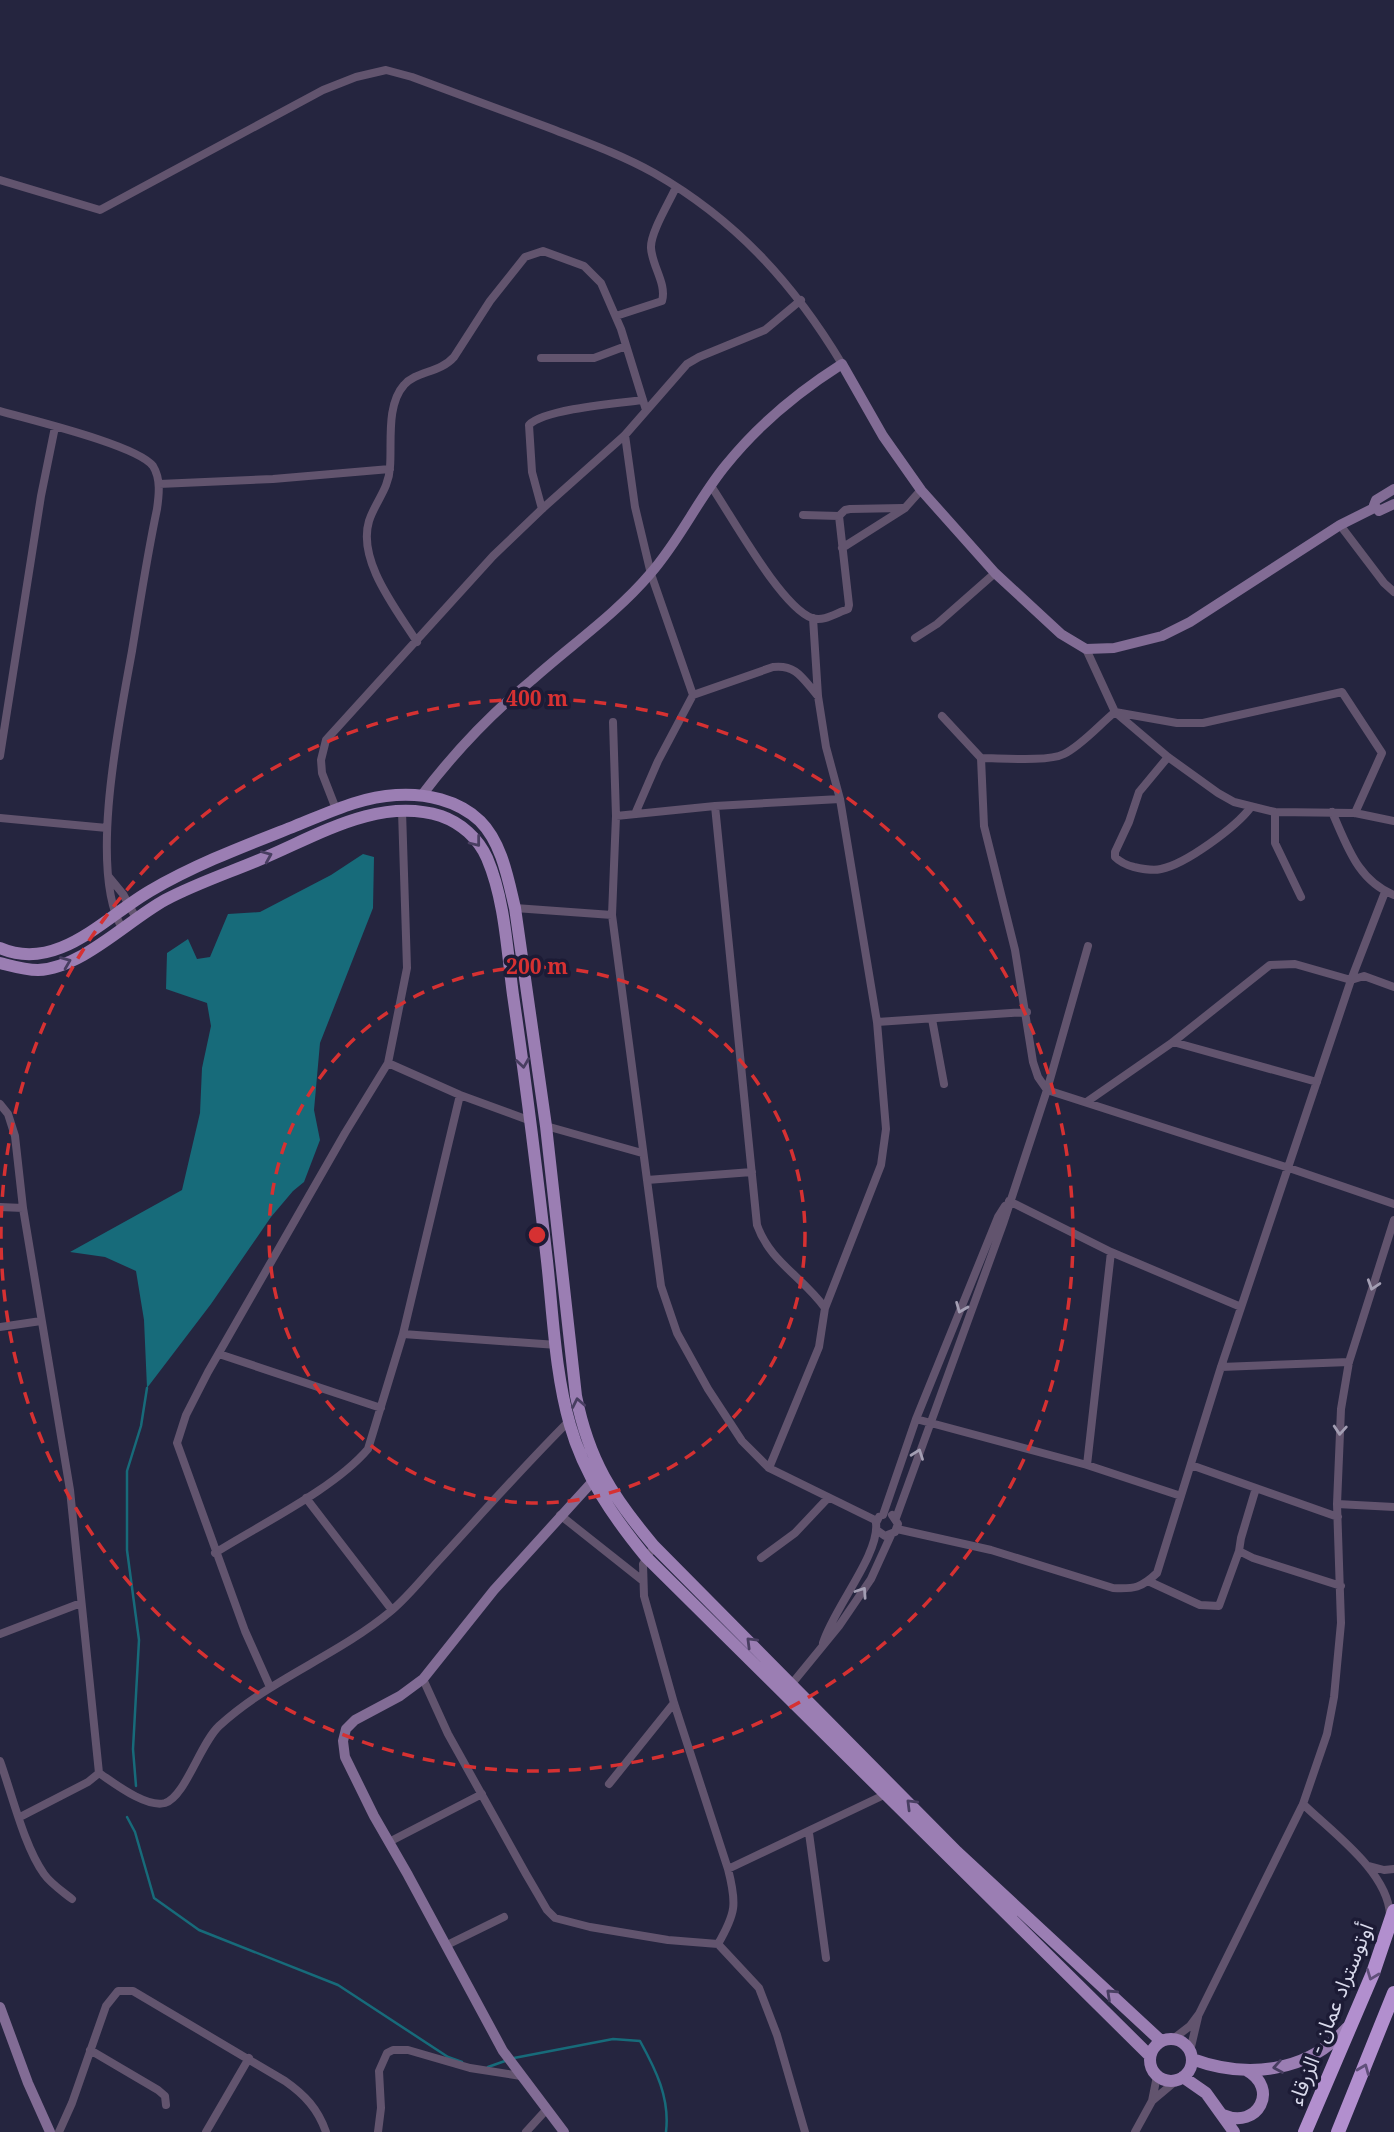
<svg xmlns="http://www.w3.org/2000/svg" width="1394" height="2132" font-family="'Noto Serif','Noto Sans Arabic',serif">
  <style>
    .water { fill: #176b7a }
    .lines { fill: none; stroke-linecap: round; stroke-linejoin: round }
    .stream { stroke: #176b7a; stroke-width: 2.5 }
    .street { stroke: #62546e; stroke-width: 8 }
    .secondary { stroke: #826c95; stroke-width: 10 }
    .primary { stroke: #9b7eb3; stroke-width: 12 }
    .highway { stroke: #b28fce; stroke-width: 14 }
    .oneway { stroke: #483e61 }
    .oneway2 { stroke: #a39eb3 }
    .oneway3 { stroke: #604f7a }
    .ring { fill: none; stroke: #d63132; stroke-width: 3.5; stroke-dasharray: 12 9 }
    .labels { text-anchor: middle; stroke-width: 7; stroke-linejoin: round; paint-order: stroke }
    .street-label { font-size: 21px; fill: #d9daec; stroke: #1c1b35 }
    .centre { fill: #d63132; stroke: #1c1b35; stroke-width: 3.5 }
    .ring-label { font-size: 21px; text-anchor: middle; font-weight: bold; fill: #d63132; stroke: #1c1b35; stroke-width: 7; stroke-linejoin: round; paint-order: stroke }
  </style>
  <rect width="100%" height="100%" fill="#25253f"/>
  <path class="water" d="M 363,854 L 374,857 L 373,908 L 320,1043 L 314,1110 L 320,1140 L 304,1182 L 293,1191 L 271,1217 L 211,1304 L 147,1388 L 144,1320 L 136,1271 L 105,1257 L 70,1252 L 182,1190 L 200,1113 L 202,1068 L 211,1026 L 207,1003 L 166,989 L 167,953 L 188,939 L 197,959 L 210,957 L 228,914 L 260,912 L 331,875 Z"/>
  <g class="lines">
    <path class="stream" d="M 136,1786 L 133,1749 L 139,1640 L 127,1550 L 127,1471 L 141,1426 L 147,1388
      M 127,1817 L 135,1832 L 154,1898 L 199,1930 L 338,1985 L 448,2057 L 462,2062
      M 514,2058 L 613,2039 L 640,2041 C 656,2070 670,2098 666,2132
      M 488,2067 L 505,2061"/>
    <path class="street" d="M 0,180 L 100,210 L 323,90 L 356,77 L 386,70 L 412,77 C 457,94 502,110 547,127 C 583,141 620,154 654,173 C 736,220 794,284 842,364
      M 616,316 L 662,301 C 667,284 652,266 651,248 C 650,233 670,201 676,187
      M 541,358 L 594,358 L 626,346
      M 0,411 C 31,420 137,445 153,466 C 161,479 159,495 157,509 C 147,556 140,603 132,651 C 120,718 88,870 122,928
      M 625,435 L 635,507 L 651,574 L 693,695 L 773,667 C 796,664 803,679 817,695
      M 159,484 L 273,479 L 390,469
      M 711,486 C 731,515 781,607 812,618 C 824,622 836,613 848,609 L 849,605 L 839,516 L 803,515
      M 542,509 L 532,472 L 529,425 C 544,409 619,403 643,400
      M 839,516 L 845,510 L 850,509 L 903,508
      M 1340,525 L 1384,583 L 1394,592
      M 842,548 L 905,508 L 921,490
      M 813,618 L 818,696 L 826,747 L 840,799 L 877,1022 L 886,1129 L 881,1165 L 825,1308
      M 915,638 L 937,624 L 995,573
      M 417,642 C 397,610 357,561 369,521 C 375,502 389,489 390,467 C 392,443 386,405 404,385 C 416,371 440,373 454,357 L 490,301 L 525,257 L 543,251 L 584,266 L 601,283 L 621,329 L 646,410
      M 1086,649 L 1115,712 L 1168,757 L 1218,793 L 1234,802 L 1275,812 L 1355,813 L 1394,821
      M 942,716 L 981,758 L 984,826 L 1015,950 L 1033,1062 L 1038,1077 L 1047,1090 L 1289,1168 L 1394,1204
      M 613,722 L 616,816 L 612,915 L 661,1286 L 677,1333 L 708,1389 L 742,1441 L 769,1468 L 877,1521
      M 0,756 L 41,496 L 55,427
      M 1168,757 L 1139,792 L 1129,822 L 1115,852 L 1115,857 C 1121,863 1126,865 1134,867 C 1143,869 1152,871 1161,869 C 1186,864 1236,827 1251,807
      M 981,758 C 1001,758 1048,762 1064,754 C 1082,745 1099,725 1115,712 L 1177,723 L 1203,723 L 1342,692 L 1382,753 L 1355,813
      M 715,806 L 757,1225 C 770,1262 803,1277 825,1308 L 819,1347 L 769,1468
      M 336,809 L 322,773 L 321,760 L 326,740 L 493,556 L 542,509 L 625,435 L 687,364 L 699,357 L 765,330 L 801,300
      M 1275,812 L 1275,843 L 1301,897
      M 1332,812 C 1347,845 1357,880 1394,895
      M 635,814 L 658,761 L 693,695
      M 616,816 L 715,806 L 840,799
      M 0,818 L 107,828
      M 109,877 L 123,894 L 136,918
      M 515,908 L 612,915
      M 932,1019 L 944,1084
      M 877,1022 L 1027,1012
      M 1173,1042 L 1317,1082
      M 388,1063 L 460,1095 L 531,1121
      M 1088,1101 L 1173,1042 L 1270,965 L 1295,964 L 1351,980 L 1364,976 L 1394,987
      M 0,1104 L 8,1114 L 15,1136 L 23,1208 L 70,1490 L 99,1773 C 114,1783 146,1808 165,1803 C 185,1797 200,1744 219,1726 C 270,1679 337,1656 391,1611 C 410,1595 425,1575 442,1557 C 484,1511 525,1465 569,1421
      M 546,1126 L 642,1153
      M 647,1180 L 752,1172
      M 1009,1201 L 1111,1252 L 1241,1307
      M 0,1207 L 23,1208
      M 0,1327 L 41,1321
      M 403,1334 L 557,1345
      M 219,1354 L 381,1408
      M 1221,1367 L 1349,1362
      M 916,1419 L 1087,1465 L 1181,1496
      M 1087,1465 L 1111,1252
      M 1191,1465 L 1338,1517
      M 1256,1488 L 1241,1538 L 1239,1551 L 1253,1558 L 1341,1586
      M 306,1498 L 392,1610
      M 1337,1504 L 1394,1507
      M 560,1515 L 642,1580
      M 883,1515 L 916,1419 L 998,1217 L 1005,1206
      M 896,1518 L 1003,1224 L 1047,1090 L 1088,946
      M 897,1529 L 991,1550 L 1113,1588 C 1135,1589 1141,1588 1157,1573 L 1221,1367 L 1351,980 L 1385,892
      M 878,1531 L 885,1536 L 895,1532 L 898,1524 L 892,1515
      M 654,1546 L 643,1564 L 644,1596 L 674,1703 L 728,1869 C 737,1904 736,1913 718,1944
      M 215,1553 C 261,1524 334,1489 368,1449 L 403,1334 L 460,1095
      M 761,1558 L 795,1533 L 828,1498
      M 1148,1581 L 1200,1605 L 1219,1606 L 1239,1551
      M 0,1634 L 81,1603
      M 823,1643 C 833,1609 880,1554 876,1523 L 879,1517
      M 423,1679 L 448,1734 L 526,1874 L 547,1910 L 555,1918 L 590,1927 L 668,1940 L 718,1944 L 759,1988 L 777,2035 L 805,2132
      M 790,1686 L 839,1626 L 871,1579 L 891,1535
      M 270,1687 L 245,1631 L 177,1443 L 186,1415 L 208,1372 L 345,1133 L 388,1063 L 407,968 L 402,811
      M 0,1761 C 12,1794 24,1846 44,1874 C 51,1884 62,1891 72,1899
      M 609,1784 L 674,1703
      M 1303,1804 C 1333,1833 1388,1872 1390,1915
      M 20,1817 L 88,1782 L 99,1773
      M 809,1833 L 826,1958
      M 389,1842 L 482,1794
      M 1369,1866 L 1384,1870 L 1394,1869
      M 728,1869 L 884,1795
      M 447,1945 L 504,1917
      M 1173,2039 L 1190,2026 L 1199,2014 L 1303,1804 L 1327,1734 L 1334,1697 L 1341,1623 L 1337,1504 L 1341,1409 L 1349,1362 L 1394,1220
      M 90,2050 L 158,2090 L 165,2096 L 166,2105
      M 1190,2051 L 1198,2017
      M 1152,2101 L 1177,2080
      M 59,2132 L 72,2103 L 106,2006 L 118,1991 L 133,1991 L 285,2081 C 305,2095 318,2109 326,2132
      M 206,2132 L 249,2058
      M 378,2132 L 381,2108 L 379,2071 L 387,2053 L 393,2050 L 408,2050 L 470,2068 L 521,2076
      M 526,2132 L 547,2109
      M 1135,2132 L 1152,2101 L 1157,2076"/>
    <path class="secondary" d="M 1394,489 L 1376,500 L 1374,505 L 1379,511 L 1394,504
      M 422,795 C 453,754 492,713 532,680 C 571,645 616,614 650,574 C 680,540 698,499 726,465 C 758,425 798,392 842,364 L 883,436 L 921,490 L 995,573 L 1061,634 L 1086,649 L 1114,648 L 1162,636 L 1190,622 L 1340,525 L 1374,508
      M 0,2007 L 28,2083 L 50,2132
      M 564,2132 L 503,2051 L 408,1875 L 374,1816 L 345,1757 L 343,1741 L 346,1729 L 355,1720 L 400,1696 L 423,1679 L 494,1590 L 593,1481"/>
    <path class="primary" d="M 0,948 C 57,973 105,917 150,891 C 196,864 247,845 295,826 C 328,813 360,797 396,795 C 425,793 458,800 480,821 C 502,843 508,879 515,908 L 546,1126 L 576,1396 C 589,1461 612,1496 654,1546 L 957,1852 L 1161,2041
      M 0,963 C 12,966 25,970 38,970 C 82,968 127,921 165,900 C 195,884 228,873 259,860 C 315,837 378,796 441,816 C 461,823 478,838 487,858 C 505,900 507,951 513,995 C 526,1084 537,1172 547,1261 C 553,1315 555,1373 570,1425 C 584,1475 614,1518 646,1557 L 1150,2056
      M1150 2060a21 21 0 1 1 42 0a21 21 0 1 1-42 0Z
      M 1192,2059 C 1246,2079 1307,2073 1347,2028
      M 1183,2077 L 1206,2093 L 1234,2132
      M 1223,2115 C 1258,2130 1280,2088 1246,2070"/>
    <path class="highway" d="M 1305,2132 L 1373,1973 L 1394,1911
      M 1338,2132 L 1394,1993"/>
  </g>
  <defs><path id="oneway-chevron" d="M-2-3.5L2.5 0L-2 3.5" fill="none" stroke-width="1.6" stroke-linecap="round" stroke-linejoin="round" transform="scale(1.75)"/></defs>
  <g class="oneway">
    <use href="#oneway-chevron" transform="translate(476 842) rotate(52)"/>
    <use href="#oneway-chevron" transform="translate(267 856) rotate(-23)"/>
    <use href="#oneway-chevron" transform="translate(66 962) rotate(-22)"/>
    <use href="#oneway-chevron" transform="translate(523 1063) rotate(82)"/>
    <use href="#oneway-chevron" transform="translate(578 1403) rotate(-101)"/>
    <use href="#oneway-chevron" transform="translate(751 1642) rotate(-135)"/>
    <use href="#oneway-chevron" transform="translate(911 1804) rotate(-135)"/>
    <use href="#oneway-chevron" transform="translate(1111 1994) rotate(-137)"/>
    <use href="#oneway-chevron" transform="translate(1278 2067) rotate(170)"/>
  </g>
  <g class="oneway2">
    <use href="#oneway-chevron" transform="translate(1373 1285) rotate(108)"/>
    <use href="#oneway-chevron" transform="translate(961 1308) rotate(112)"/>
    <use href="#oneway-chevron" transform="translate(1340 1430) rotate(94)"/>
    <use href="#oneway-chevron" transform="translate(918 1454) rotate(-70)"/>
    <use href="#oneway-chevron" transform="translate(862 1592) rotate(-56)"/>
  </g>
  <g class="oneway3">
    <use href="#oneway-chevron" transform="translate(1372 1975) rotate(111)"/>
    <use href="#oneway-chevron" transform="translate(1364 2069) rotate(-68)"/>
  </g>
  <g class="ring">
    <circle cx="537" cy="1235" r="268"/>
    <circle cx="537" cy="1235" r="536"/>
  </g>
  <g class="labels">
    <g class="street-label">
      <text transform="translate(1331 2014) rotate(-68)" y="7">أوتوستراد عمان - الزرقاء</text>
    </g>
  </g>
  <circle cx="537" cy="1235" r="10" class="centre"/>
  <g class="ring-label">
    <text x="537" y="706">400 m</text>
    <text x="537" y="974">200 m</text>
  </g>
</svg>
